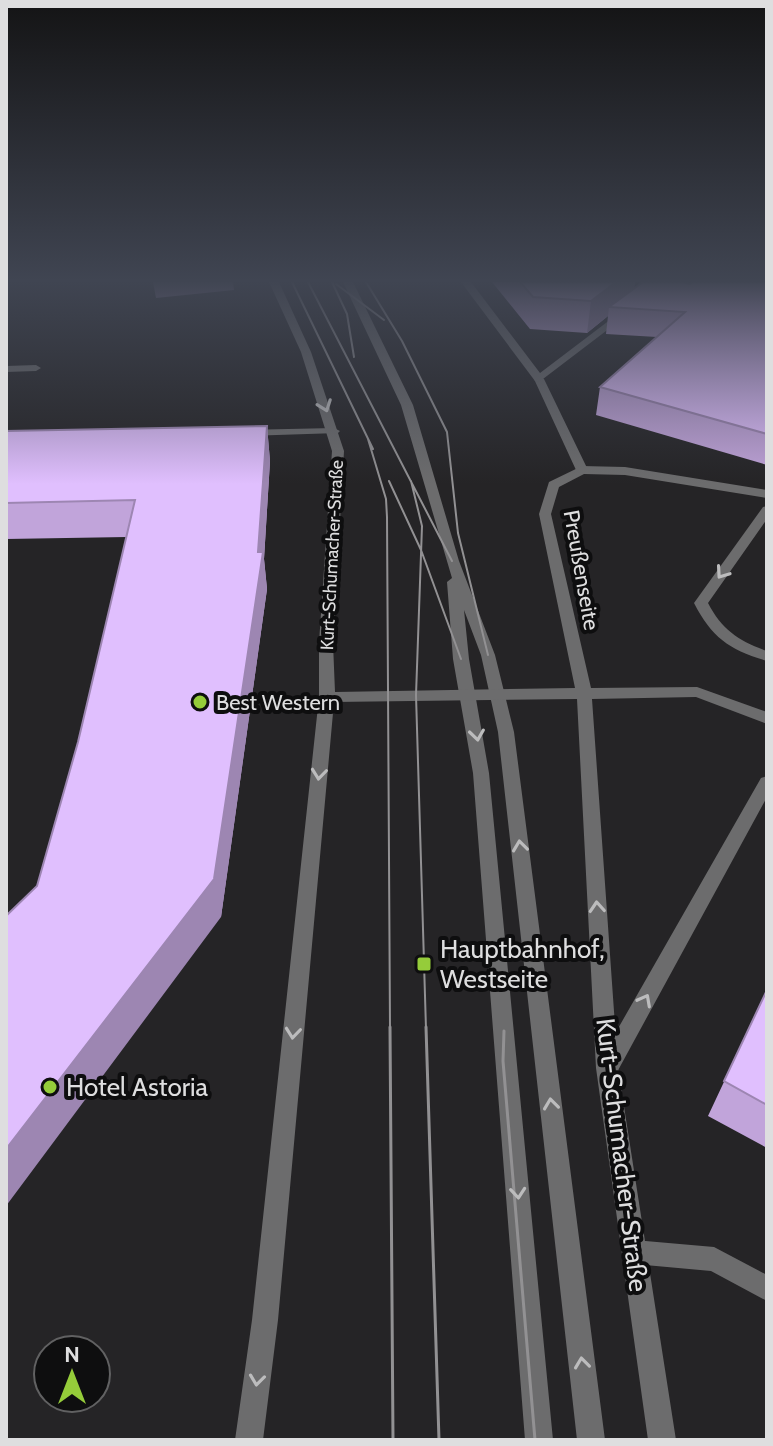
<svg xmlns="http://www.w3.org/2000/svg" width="773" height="1446" font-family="Cabin,sans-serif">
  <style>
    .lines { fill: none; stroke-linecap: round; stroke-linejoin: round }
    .lane { fill: #6c6c6d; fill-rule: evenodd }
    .street { fill: #6c6c6d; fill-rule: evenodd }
    .tram-far1 { stroke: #929193; stroke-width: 2 }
    .tram { stroke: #929193; stroke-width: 3 }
    .wall { fill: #c1a4da }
    .shaded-wall { fill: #9d86b2 }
    .building { fill: #e0bffe; stroke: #9d86b2; stroke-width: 2 }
    .oneway { stroke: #bcbcbd }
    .poi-dot { fill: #95cc3a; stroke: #0e0e0f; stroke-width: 3 }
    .labels { text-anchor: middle; stroke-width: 8; stroke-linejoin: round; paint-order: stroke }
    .far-street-label { font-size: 18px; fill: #dededf; stroke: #0e0e0f }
    .street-label { font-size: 22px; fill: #dededf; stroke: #0e0e0f }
    .poi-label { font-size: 22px; fill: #dededf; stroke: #0e0e0f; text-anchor: start }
    .near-poi-label { font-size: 26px; fill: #dededf; stroke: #0e0e0f; text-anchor: start }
    .near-street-label { font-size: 26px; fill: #dededf; stroke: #0e0e0f }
  </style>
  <rect width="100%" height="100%" fill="#252426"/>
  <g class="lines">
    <path class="lane" d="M 343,282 L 353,282 L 413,405 L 459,561 L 495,655 L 514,732 L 605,1440 L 577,1440 L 498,732 L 481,655 L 464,610 L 469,659 L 489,773 L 553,1440 L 525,1440 L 473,773 L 453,659 L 447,582 L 452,578 L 401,405 Z
      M 6,366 L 36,365 L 41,368 L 36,371 L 6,372 Z
      M 539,376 L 544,379 L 588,470 L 586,473 L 578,473 L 576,470 L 534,379 Z
      M 334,428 L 340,431 L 338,433 L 248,436 L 242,433 L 248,430 Z
      M 767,506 L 767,519 L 708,603 C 722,630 739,641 767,651 L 767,661 C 730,650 712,638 694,603 L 763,507 Z
      M 767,776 L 767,797 L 616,1074 L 608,1077 L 600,1074 L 597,1067 L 600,1060 L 761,778 Z
      M 634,1240 L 714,1247 L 767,1275 L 767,1301 L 711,1271 L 634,1264 L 625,1261 L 622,1252 L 625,1243 Z"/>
    <path class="street" d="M 269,282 L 279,282 L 311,352 L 344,451 L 333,643 L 335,692 L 575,688 L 539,514 L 549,482 L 582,466 L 625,467 L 767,490 L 767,498 L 625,475 L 584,474 L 559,487 L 551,514 L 591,688 L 697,687 L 767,712 L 767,724 L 696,697 L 592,699 L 618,1068 L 676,1440 L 648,1440 L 596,1068 L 577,699 L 334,702 L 278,1320 L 263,1440 L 235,1440 L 252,1320 L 319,697 L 319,643 L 332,451 L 301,352 Z
      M 461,282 L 471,282 L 540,373 L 619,313 L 627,315 L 539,382 L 535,381 Z"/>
    <path class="tram-far1" d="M 292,282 L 373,449
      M 308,282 L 452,561
      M 332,282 L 347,314 L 354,357
      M 366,282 L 402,341 L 447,432 L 458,533 L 488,655
      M 336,284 L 384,320
      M 368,439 L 386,499 L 387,517 L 390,1029
      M 389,481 L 421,550 L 461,659
      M 411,481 L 422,526 L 416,695 L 426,1029"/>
    <path class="tram" d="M 390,1027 L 393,1440
      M 426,1027 L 439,1440
      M 504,1031 L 503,1061 L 535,1440"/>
  </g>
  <path class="wall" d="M 492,282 L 635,282 L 634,289 L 690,284 L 767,282 L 767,465 L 596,415 L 600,387 L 657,337 L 606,334 L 608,316 L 587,333 L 530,329 Z
    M 267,426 L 270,461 L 264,559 L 267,589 L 221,917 L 37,886 L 78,742 L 127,537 L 6,539 L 6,431 Z
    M 767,990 L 767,1148 L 708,1116 Z"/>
  <path class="shaded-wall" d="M 153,282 L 233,282 L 234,290 L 156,298 Z
    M 616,282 L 635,282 L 632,297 L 609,307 L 608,316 L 587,333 L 591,301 Z
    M 267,426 L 270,461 L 264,559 L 267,589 L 221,917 L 6,1206 L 6,1149 L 258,552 Z"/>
  <path class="building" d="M 520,282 L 616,282 L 591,301 L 533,297 Z
    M 643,282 L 682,282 L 690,284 L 692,282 L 767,282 L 767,434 L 600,387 L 685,312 L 609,307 Z
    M 267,426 L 258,552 L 263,552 L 214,879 L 6,1149 L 6,916 L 37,886 L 78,742 L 135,500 L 6,503 L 6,431 Z
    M 767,990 L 767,1105 L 724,1081 Z"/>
  <defs><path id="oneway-chevron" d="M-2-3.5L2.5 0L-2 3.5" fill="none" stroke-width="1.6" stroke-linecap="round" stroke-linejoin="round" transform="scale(2)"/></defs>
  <g class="oneway">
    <use href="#oneway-chevron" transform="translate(325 406) rotate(70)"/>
    <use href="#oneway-chevron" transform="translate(722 573) rotate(125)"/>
    <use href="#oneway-chevron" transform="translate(477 735) rotate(82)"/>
    <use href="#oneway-chevron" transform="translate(319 774) rotate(96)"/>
    <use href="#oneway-chevron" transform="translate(520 846) rotate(-97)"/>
    <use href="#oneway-chevron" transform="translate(597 907) rotate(-94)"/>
    <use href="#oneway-chevron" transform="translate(645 1000) rotate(-62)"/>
    <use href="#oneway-chevron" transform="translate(293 1033) rotate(96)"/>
    <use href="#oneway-chevron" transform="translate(551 1104) rotate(-97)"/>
    <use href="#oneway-chevron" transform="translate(518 1193) rotate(85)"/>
    <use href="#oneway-chevron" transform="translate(582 1363) rotate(-97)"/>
    <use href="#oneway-chevron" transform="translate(257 1380) rotate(97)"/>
  </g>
  <linearGradient id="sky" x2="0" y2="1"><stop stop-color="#141415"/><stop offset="0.58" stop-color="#404552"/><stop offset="1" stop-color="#404552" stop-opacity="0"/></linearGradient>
  <rect width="773" height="484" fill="url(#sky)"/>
  <g class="poi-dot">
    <circle cx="200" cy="702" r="8"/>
    <rect x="416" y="956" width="16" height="16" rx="4"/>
    <circle cx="50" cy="1087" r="8"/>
  </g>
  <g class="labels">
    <g class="far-street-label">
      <text transform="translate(332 555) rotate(-87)" y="6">Kurt-Schumacher-Straße</text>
    </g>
    <g class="street-label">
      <text transform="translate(582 570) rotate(80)" y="8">Preußenseite</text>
    </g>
    <g class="poi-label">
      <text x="216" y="710">Best Western</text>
    </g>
    <g class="near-poi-label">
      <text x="440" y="958">Hauptbahnhof,<tspan x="440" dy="30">Westseite</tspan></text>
      <text x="66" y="1096">Hotel Astoria</text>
    </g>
    <g class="near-street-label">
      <text transform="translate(622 1155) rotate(83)" y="9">Kurt-Schumacher-Straße</text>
    </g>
  </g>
  <rect width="773" height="1446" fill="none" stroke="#dededf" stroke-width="16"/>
  <g transform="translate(72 1374)"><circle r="38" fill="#0e0e0f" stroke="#616162" stroke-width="2"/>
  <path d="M0-6L14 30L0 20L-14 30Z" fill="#95cc3a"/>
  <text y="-12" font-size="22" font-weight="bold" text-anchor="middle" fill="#dededf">N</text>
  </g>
</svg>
